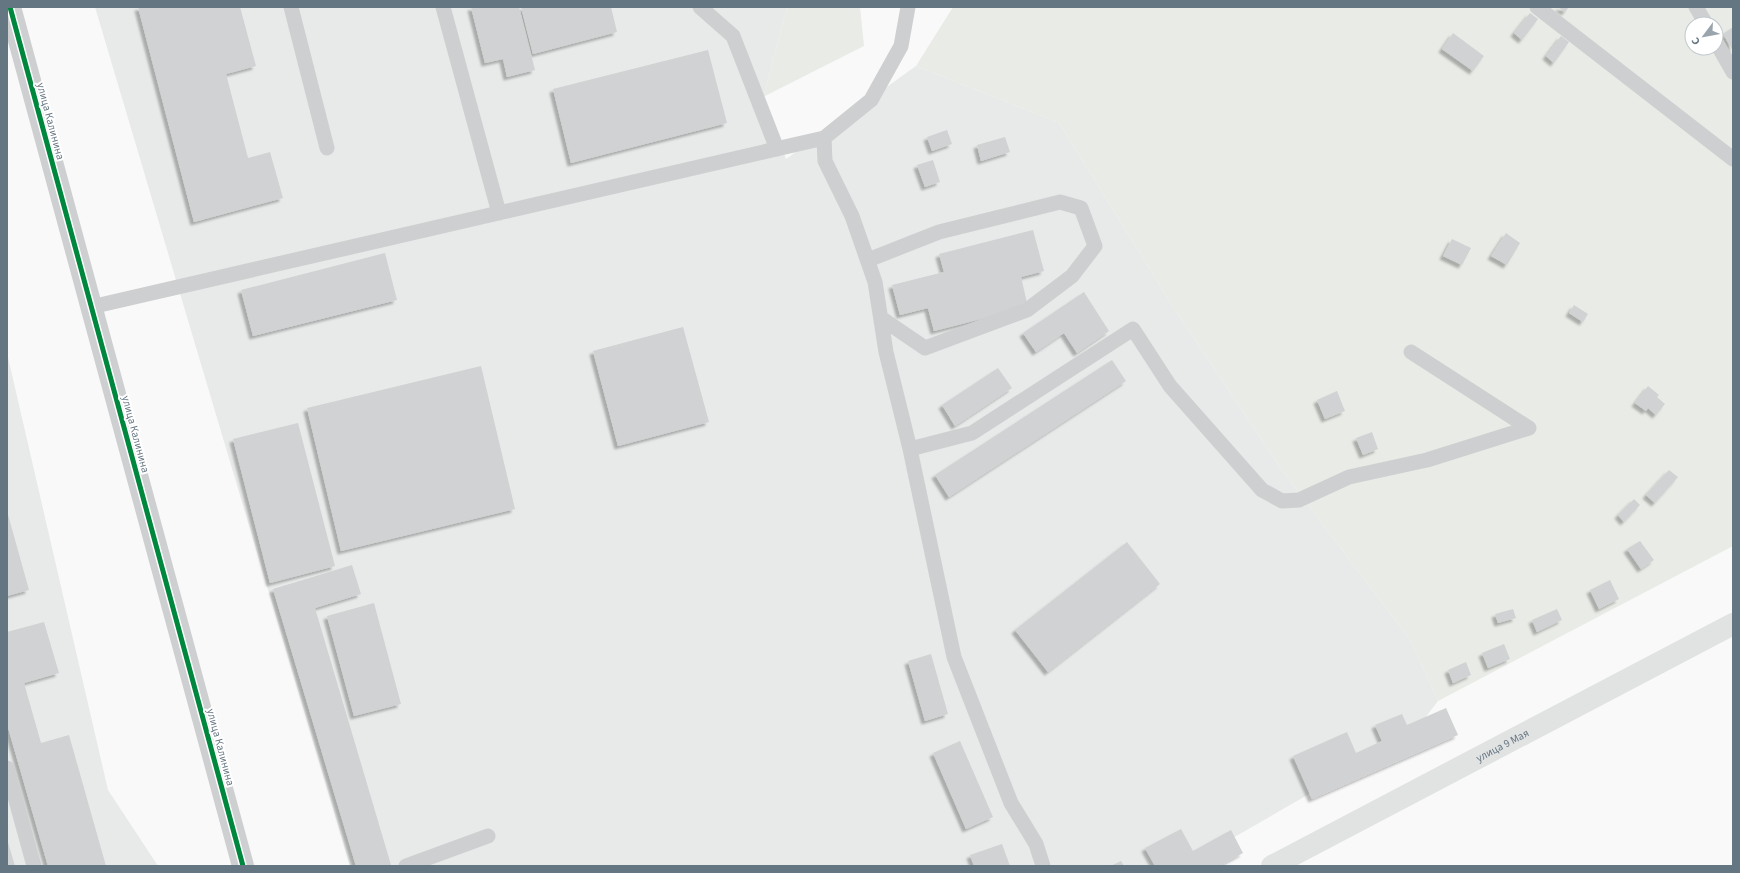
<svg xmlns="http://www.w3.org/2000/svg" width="1740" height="873" font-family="'Source Sans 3',sans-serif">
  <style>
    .built { fill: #e8e9e9 }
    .green { fill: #e8ebe6; fill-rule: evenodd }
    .building { fill: #d0d2d3; filter: url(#shadow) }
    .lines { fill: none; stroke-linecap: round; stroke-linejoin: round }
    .service { stroke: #cecfd0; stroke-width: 15 }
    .tertiary { stroke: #cecfd0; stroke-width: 22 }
    .secondary { stroke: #e1e2e2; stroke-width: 22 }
    .cycleway-casing { stroke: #fff; stroke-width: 8 }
    .cycleway { stroke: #00873e; stroke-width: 5 }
    .labels { text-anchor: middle; stroke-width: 4; stroke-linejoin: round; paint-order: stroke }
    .street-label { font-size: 11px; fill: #657683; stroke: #fff }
  </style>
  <defs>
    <filter id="shadow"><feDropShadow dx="-3.5" dy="3.5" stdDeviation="1" flood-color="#0004"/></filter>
  </defs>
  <rect width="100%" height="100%" fill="#f9f9f9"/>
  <path class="built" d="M 95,7 L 787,7 L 763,97 L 786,159 L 916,66 L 1059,123 L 1175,310 L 1281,469 L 1410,640 L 1438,701 L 1412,735 L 1184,866 L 350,866 Z
    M 7,353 L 108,790 L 158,866 L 7,866 Z"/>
  <path class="green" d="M 787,7 L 860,7 L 864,46 L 763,97 Z
    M 953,7 L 1733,7 L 1733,546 L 1438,701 L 1410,640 L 1281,469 L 1175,310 L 1059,123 L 916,66 ZM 1692,24 L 1716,24 L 1716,48 L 1692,48 Z"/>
  <path class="building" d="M 138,7 L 240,7 L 256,66 L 226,74 L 248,158 L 270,152 L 283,198 L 194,222 Z
    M 471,7 L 519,7 L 535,70 L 507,77 L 503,59 L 485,63 Z
    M 521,7 L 611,7 L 617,32 L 533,54 Z
    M 1558,7 L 1569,7 L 1565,12 Z
    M 1530,13 L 1538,19 L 1522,40 L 1514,33 Z
    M 1733,27 L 1733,51 L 1723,34 Z
    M 1453,33 L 1484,56 L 1473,71 L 1442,49 Z
    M 1561,36 L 1569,42 L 1554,63 L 1546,56 Z
    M 708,50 L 727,123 L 571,163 L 553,89 Z
    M 947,130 L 952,144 L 932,151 L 927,137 Z
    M 1005,137 L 1010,152 L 981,161 L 977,145 Z
    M 933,160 L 940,182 L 925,187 L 917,165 Z
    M 1033,230 L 1044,271 L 1021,277 L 1028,307 L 934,331 L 928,308 L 900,315 L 892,285 L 944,272 L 939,254 Z
    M 1506,233 L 1520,243 L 1507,265 L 1491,256 Z
    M 1452,239 L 1471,248 L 1462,265 L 1443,256 Z
    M 385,253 L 397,300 L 253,336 L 241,290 Z
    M 1084,292 L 1109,331 L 1077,353 L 1064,333 L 1036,352 L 1023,333 Z
    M 1574,305 L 1588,314 L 1583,322 L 1569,313 Z
    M 683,327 L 709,422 L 618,446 L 593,351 Z
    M 1112,360 L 1126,381 L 949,497 L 935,475 Z
    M 481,366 L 515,509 L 341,551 L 307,408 Z
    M 998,368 L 1012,388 L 955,426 L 942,405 Z
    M 1648,386 L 1659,395 L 1657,397 L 1665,404 L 1656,415 L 1648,408 L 1646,411 L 1635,403 Z
    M 1337,391 L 1345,411 L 1325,419 L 1317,400 Z
    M 298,423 L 335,566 L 270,583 L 233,439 Z
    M 1372,432 L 1378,449 L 1363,455 L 1356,438 Z
    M 1669,470 L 1678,477 L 1655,503 L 1646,495 Z
    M 1634,499 L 1640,505 L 1624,522 L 1618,515 Z
    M 7,511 L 29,590 L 7,596 Z
    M 1640,541 L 1654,560 L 1641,569 L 1627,549 Z
    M 1127,542 L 1160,584 L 1048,672 L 1015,630 Z
    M 352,565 L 361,594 L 315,608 L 391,865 L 389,866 L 356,866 L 273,589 Z
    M 1610,580 L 1619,599 L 1599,609 L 1590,590 Z
    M 374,603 L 401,704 L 354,716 L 327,616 Z
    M 1513,609 L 1516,618 L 1498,623 L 1495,614 Z
    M 1557,609 L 1562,620 L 1537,632 L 1532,620 Z
    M 44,622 L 59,673 L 24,683 L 41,743 L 69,735 L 106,866 L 48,866 L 7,724 L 7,632 Z
    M 1504,644 L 1510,659 L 1488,668 L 1482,653 Z
    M 931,654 L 948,714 L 925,721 L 908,661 Z
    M 1466,662 L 1471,675 L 1453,683 L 1448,670 Z
    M 1446,708 L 1458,735 L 1312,799 L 1293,756 L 1347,732 L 1356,753 L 1382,741 L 1375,725 L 1402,714 L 1407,725 Z
    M 960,741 L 993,817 L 966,829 L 933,753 Z
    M 1181,829 L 1193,851 L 1231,830 L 1243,853 L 1219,866 L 1155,866 L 1145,848 Z
    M 7,839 L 15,866 L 7,866 Z
    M 1002,844 L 1010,866 L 974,866 L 970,855 Z
    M 1121,861 L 1124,866 L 1111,866 Z"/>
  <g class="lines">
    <path class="service" d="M 291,7 L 327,148
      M 443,7 L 499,213
      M 700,7 L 733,36 L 777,149
      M 908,7 L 901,46 L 871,100 L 824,138 L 825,161 L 852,216 L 875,282 L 886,352 L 910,449 L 954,657 L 1011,803 L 1036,844 L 1043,866
      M 1537,7 L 1733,159
      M 1696,7 L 1706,24
      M 1716,42 L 1733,72
      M 868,260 L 939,232 L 1060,202 L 1081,208 L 1095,246 L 1072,276 L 1027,310 L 925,348 L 881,318
      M 91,307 L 824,138
      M 910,449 L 972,433 L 1133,329 L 1170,386 L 1262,490 L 1282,501 L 1299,500 L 1349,477 L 1427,460 L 1529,428 L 1411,352
      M 7,768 L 34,866
      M 406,866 L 488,836"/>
    <path class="tertiary" d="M 10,7 L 243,866"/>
    <path class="secondary" id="s1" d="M 1272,866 L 1733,624"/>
    <defs>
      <path id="cycleway" d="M 10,7 L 243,866"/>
    </defs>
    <use href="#cycleway" class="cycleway-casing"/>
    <use href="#cycleway" class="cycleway"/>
  </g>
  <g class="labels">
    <g class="street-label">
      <text transform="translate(51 121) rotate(75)" y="4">улица Калинина</text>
      <text transform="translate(136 434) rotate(75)" y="4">улица Калинина</text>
      <text dy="4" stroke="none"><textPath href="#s1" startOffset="260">улица 9 Мая</textPath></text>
      <text transform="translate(221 747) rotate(75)" y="4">улица Калинина</text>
    </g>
  </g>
  <rect width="1740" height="873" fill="none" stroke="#657683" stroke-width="16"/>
  <g transform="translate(1704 36) rotate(238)"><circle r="19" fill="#ffffff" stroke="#c1c8cd"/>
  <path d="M0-3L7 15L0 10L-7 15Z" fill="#99a4ac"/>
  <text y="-6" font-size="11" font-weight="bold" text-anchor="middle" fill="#657683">С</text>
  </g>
</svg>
